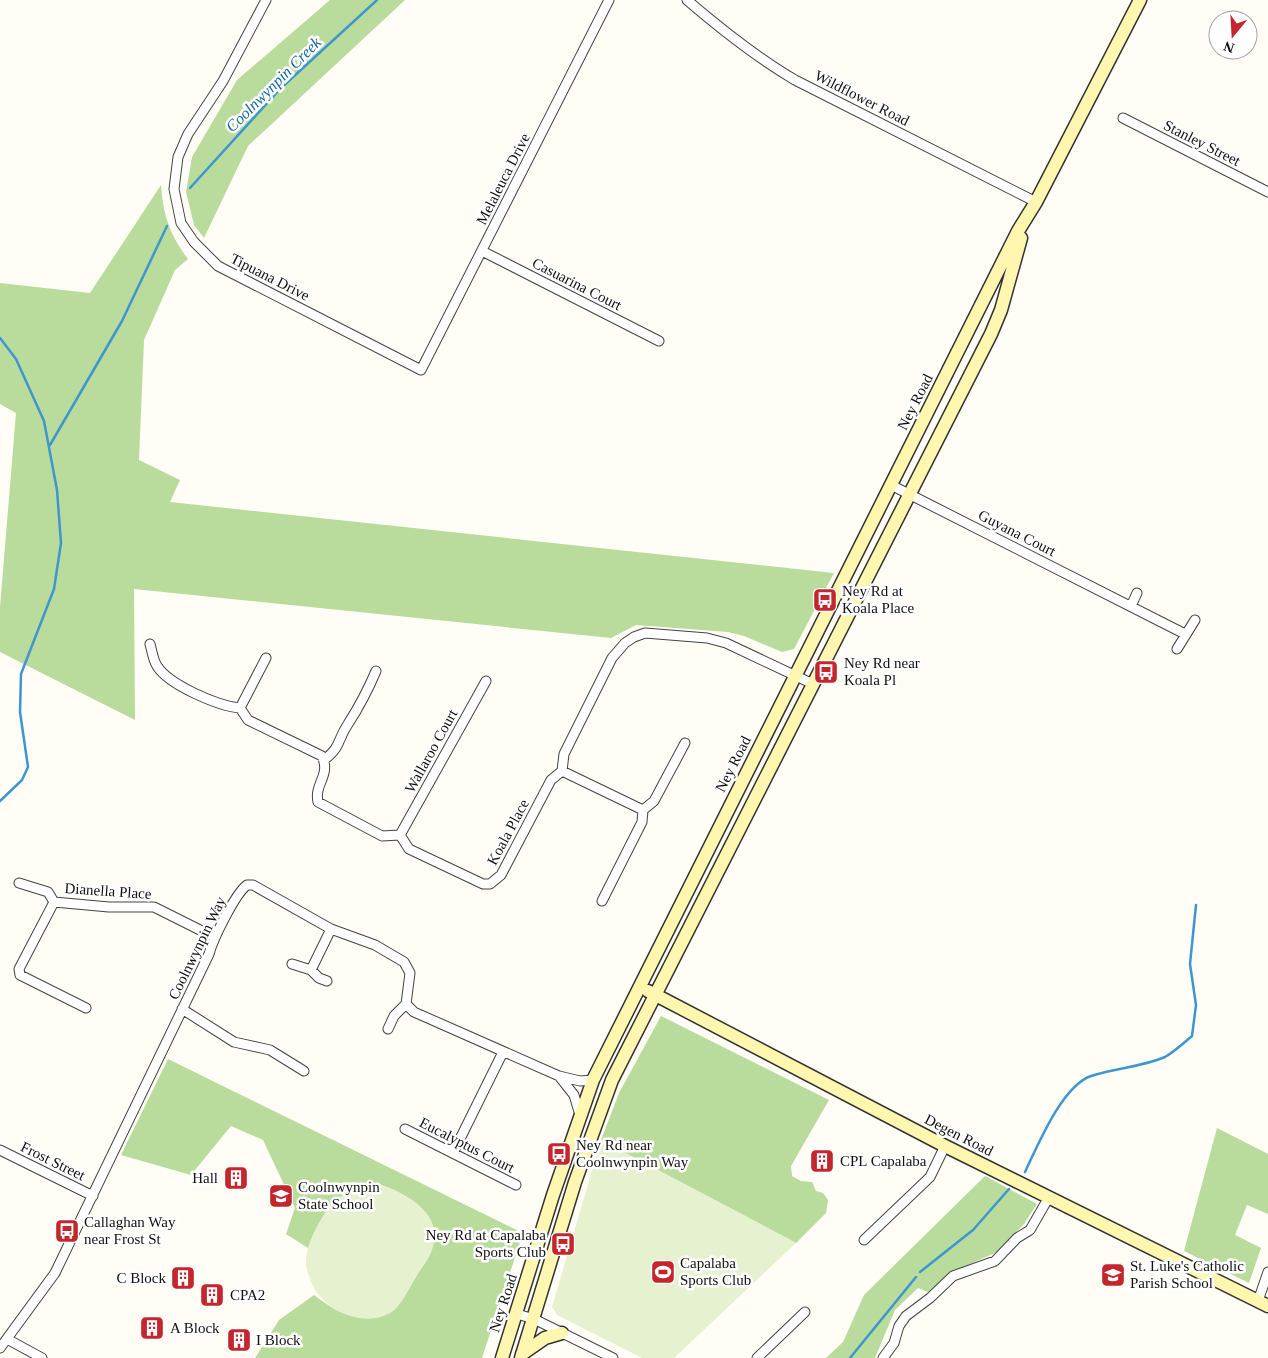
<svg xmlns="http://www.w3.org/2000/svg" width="1268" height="1358" font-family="Georgia,serif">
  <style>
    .forest { fill: #b9dc9c }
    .pitch { fill: #e6f2cf }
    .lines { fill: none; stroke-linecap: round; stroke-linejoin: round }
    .stream { stroke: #3f96cf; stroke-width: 2.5 }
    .street-casing { stroke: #444; stroke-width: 11 }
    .secondary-casing { stroke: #333; stroke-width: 15 }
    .street { stroke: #fff; stroke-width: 9 }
    .secondary { stroke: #fff6b0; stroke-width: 12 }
    .labels { text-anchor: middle; stroke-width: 5; stroke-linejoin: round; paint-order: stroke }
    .street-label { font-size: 15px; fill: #111; stroke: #fff }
    .poi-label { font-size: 15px; fill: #111; stroke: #fff; text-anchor: start }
    .water-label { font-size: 16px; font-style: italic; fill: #1768a6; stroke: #fff }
  </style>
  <rect width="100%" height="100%" fill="#fffdf5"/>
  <path class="forest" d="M 330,0 L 405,0 L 248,146 L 204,238 L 194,225 L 186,192 L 192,157 L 237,80 Z
    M 161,185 C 163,215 170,235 188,259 L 175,270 L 144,340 L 139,460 L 180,480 L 170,502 L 834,573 L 794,649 L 782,652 L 744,636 L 728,632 L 636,625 L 611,638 L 134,589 L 135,720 L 0,652 L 0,607 L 16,413 L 0,404 L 0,283 L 90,293 Z
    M 661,1016 L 829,1100 L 791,1166 L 792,1176 L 801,1181 L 812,1182 L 816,1191 L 823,1193 L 828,1200 L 826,1213 L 796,1243 L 601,1140 L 619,1093 Z
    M 168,1059 L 523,1233 L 482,1358 L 255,1358 L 279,1320 L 314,1295 C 348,1320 349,1317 390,1313 C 401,1302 409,1289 417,1275 C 421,1268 428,1260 431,1252 C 446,1213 405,1193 376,1183 L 325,1213 L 308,1248 L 286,1234 L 295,1208 L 263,1140 L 231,1126 L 191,1175 L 121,1155 Z
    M 1217,1128 L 1268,1154 L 1268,1214 L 1247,1205 L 1235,1235 L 1261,1248 L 1249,1283 L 1184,1251 Z
    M 985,1176 L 1037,1204 L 1024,1224 L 997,1252 L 950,1273 L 928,1292 L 918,1288 L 895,1310 L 875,1358 L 826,1358 L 843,1342 L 864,1295 Z"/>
  <path class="pitch" d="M 601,1140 L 796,1243 L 674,1358 L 642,1358 L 557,1315 L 552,1307 Z
    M 376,1183 C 405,1193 449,1214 430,1254 C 426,1263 419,1271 414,1280 C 408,1290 401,1307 390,1313 C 364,1329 320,1309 311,1281 C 309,1276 307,1271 306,1266 C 304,1240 331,1195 357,1187 C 362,1185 370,1184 376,1183 Z"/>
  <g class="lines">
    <path class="stream" d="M 190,188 L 280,89 L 377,0
      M 0,338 L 16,359 L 44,421 L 57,490 L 61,543 L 54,589 L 21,674 L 20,712 L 28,767 L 22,780 L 0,801
      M 50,445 L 122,321 L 167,226
      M 1025,1172 C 1038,1145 1062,1086 1091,1076 C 1115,1068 1142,1067 1165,1057 C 1174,1052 1184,1043 1192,1036 L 1196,1005 L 1190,964 L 1196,905
      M 920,1272 L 973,1230 L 1009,1189
      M 850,1358 L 916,1277"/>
    <defs>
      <path id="street" d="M 266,0 L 223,81 L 188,134 L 178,157 L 174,189 L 181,223 L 194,242 L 218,266 L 421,370 L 609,0
        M 687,0 C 722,30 756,57 795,80 L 1036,202
        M 1123,118 L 1268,192
        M 482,251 L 659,341
        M 891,485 L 1185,634
        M 1131,606 L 1137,593
        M 150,644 C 152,651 153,660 157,666 C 169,685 218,706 240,708 L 248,720 L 322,756 C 331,776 314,783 318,802 L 382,836 L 400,835 L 409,849 L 483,884 L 490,884 L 501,875 L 551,780 L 562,771 L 564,754 L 612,658 L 625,643 L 634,637 L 645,633 L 707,638 L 726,643 L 813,684
        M 1177,649 L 1195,620
        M 240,708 L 266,658
        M 324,760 C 342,746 337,740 348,724 C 359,707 368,690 376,671
        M 562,771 L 643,810 L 642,822 L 602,901
        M 643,810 L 654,801 L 685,743
        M 400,835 L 486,681
        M 19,883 L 48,892 L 54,902
        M 292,964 L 311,970 L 319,978 L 327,981
        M 311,970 L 331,929
        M 86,1008 L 20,975 L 19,969 L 54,902 L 109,907 L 154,907 L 214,937
        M 182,1009 L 234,1042 L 270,1050 L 304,1071
        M 388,1029 L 394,1016 L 406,1004
        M 559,1076 L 574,1095 L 580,1115
        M 405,1129 L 516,1185
        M 0,1150 L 93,1196
        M 453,1153 L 503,1052
        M 864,1240 L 930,1177 L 945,1146
        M 1258,1301 L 1268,1272
        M 517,1314 L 534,1319 L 613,1358
        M 7,1339 L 42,1358
        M 0,1348 L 55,1273 L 209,954 C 213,939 235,894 247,885 L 253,885 L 331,929 L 375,945 L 404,962 L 410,973 L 406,1004 L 414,1012 L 559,1076 L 580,1081 L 593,1080
        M 757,1358 L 805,1312
        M 883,1358 L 894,1343 L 899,1326 L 906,1316 L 930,1298 L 953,1276 L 995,1261 L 1017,1238 L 1030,1230 L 1049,1197"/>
      <path id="secondary" d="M 648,991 L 945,1146 L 1268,1306
        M 522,1354 L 545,1338 L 562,1333
        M 502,1358 L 553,1195 L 593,1080 L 1018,231 L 1036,202 L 1140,0
        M 521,1358 L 575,1182 L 612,1080 L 991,334 L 1001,310 L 1021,238"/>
    </defs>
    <use href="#street" class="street-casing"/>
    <use href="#secondary" class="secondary-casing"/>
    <use href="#street" class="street"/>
    <use href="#secondary" class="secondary"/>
  </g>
  <defs>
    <symbol id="bus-square" viewBox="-11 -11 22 22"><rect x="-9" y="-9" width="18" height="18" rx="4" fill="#c4262e" stroke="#fff"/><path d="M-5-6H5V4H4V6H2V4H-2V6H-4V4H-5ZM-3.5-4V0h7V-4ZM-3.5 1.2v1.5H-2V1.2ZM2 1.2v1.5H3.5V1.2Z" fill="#fff"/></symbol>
    <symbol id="building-square" viewBox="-11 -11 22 22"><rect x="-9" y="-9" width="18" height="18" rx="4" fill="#c4262e" stroke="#fff"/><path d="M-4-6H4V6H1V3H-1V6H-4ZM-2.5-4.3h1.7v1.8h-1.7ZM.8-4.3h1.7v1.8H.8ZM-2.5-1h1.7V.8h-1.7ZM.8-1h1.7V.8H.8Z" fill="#fff"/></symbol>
    <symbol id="school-square" viewBox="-11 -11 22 22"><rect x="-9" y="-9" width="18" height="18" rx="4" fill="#c4262e" stroke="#fff"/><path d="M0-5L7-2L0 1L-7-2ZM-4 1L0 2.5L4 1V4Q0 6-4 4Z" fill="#fff"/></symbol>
    <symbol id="stadium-square" viewBox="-11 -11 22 22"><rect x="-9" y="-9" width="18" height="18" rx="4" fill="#c4262e" stroke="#fff"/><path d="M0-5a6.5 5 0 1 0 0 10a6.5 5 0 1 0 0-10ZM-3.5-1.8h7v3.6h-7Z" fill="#fff"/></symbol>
  </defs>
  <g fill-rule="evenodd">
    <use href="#bus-square" x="811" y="586" width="28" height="28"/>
    <use href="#bus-square" x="812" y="658" width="28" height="28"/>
    <use href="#bus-square" x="545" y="1140" width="28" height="28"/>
    <use href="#building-square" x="808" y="1147" width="28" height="28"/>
    <use href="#building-square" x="222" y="1164" width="28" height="28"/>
    <use href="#school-square" x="267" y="1182" width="28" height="28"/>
    <use href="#bus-square" x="53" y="1217" width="28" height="28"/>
    <use href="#bus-square" x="549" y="1230" width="28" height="28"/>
    <use href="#stadium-square" x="649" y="1258" width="28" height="28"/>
    <use href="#school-square" x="1099" y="1261" width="28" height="28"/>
    <use href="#building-square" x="169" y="1264" width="28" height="28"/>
    <use href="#building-square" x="198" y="1281" width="28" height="28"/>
    <use href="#building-square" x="138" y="1314" width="28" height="28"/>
    <use href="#building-square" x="225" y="1326" width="28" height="28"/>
  </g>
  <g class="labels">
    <g class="street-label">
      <text transform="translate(862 98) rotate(27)" y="5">Wildflower Road</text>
      <text transform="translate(1202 143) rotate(27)" y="5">Stanley Street</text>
      <text transform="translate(503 179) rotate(-63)" y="5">Melaleuca Drive</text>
      <text transform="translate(270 277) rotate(27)" y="5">Tipuana Drive</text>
      <text transform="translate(577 284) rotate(27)" y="5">Casuarina Court</text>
      <text transform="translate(915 402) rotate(-63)" y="5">Ney Road</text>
      <text transform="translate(1017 533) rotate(27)" y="5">Guyana Court</text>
      <text transform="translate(431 751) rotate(-61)" y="5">Wallaroo Court</text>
      <text transform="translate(733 764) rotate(-63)" y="5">Ney Road</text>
      <text transform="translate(508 832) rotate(-62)" y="5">Koala Place</text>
      <text transform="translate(108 891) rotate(4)" y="5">Dianella Place</text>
      <text transform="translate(197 948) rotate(-64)" y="5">Coolnwynpin Way</text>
      <text transform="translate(959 1135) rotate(27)" y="5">Degen Road</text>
      <text transform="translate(467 1145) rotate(27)" y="5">Eucalyptus Court</text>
      <text transform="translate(53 1161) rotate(26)" y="5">Frost Street</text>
      <text transform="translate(503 1303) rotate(-72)" y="5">Ney Road</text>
    </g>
    <g class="poi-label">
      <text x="842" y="596">Ney Rd at<tspan x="842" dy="17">Koala Place</tspan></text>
      <text x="844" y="668">Ney Rd near<tspan x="844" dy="17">Koala Pl</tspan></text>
      <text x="576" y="1150">Ney Rd near<tspan x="576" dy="17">Coolnwynpin Way</tspan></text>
      <text x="840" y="1166">CPL Capalaba</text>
      <text x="218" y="1183" text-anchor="end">Hall</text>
      <text x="298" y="1192">Coolnwynpin<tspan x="298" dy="17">State School</tspan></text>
      <text x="84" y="1227">Callaghan Way<tspan x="84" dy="17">near Frost St</tspan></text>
      <text x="546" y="1240" text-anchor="end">Ney Rd at Capalaba<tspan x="546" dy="17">Sports Club</tspan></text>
      <text x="680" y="1268">Capalaba<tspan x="680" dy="17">Sports Club</tspan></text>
      <text x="1130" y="1271">St. Luke's Catholic<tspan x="1130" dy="17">Parish School</tspan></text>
      <text x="166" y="1283" text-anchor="end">C Block</text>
      <text x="230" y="1300">CPA2</text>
      <text x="170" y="1333">A Block</text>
      <text x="256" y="1345">I Block</text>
    </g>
    <g class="water-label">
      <text transform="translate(273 84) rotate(-45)" y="6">Coolnwynpin Creek</text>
    </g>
  </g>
  <g transform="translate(1233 35) rotate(198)"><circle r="24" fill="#ffffff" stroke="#a0a0a0"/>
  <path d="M0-4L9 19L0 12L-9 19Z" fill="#c4262e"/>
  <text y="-8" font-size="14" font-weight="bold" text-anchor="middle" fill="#111111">N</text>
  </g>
</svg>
